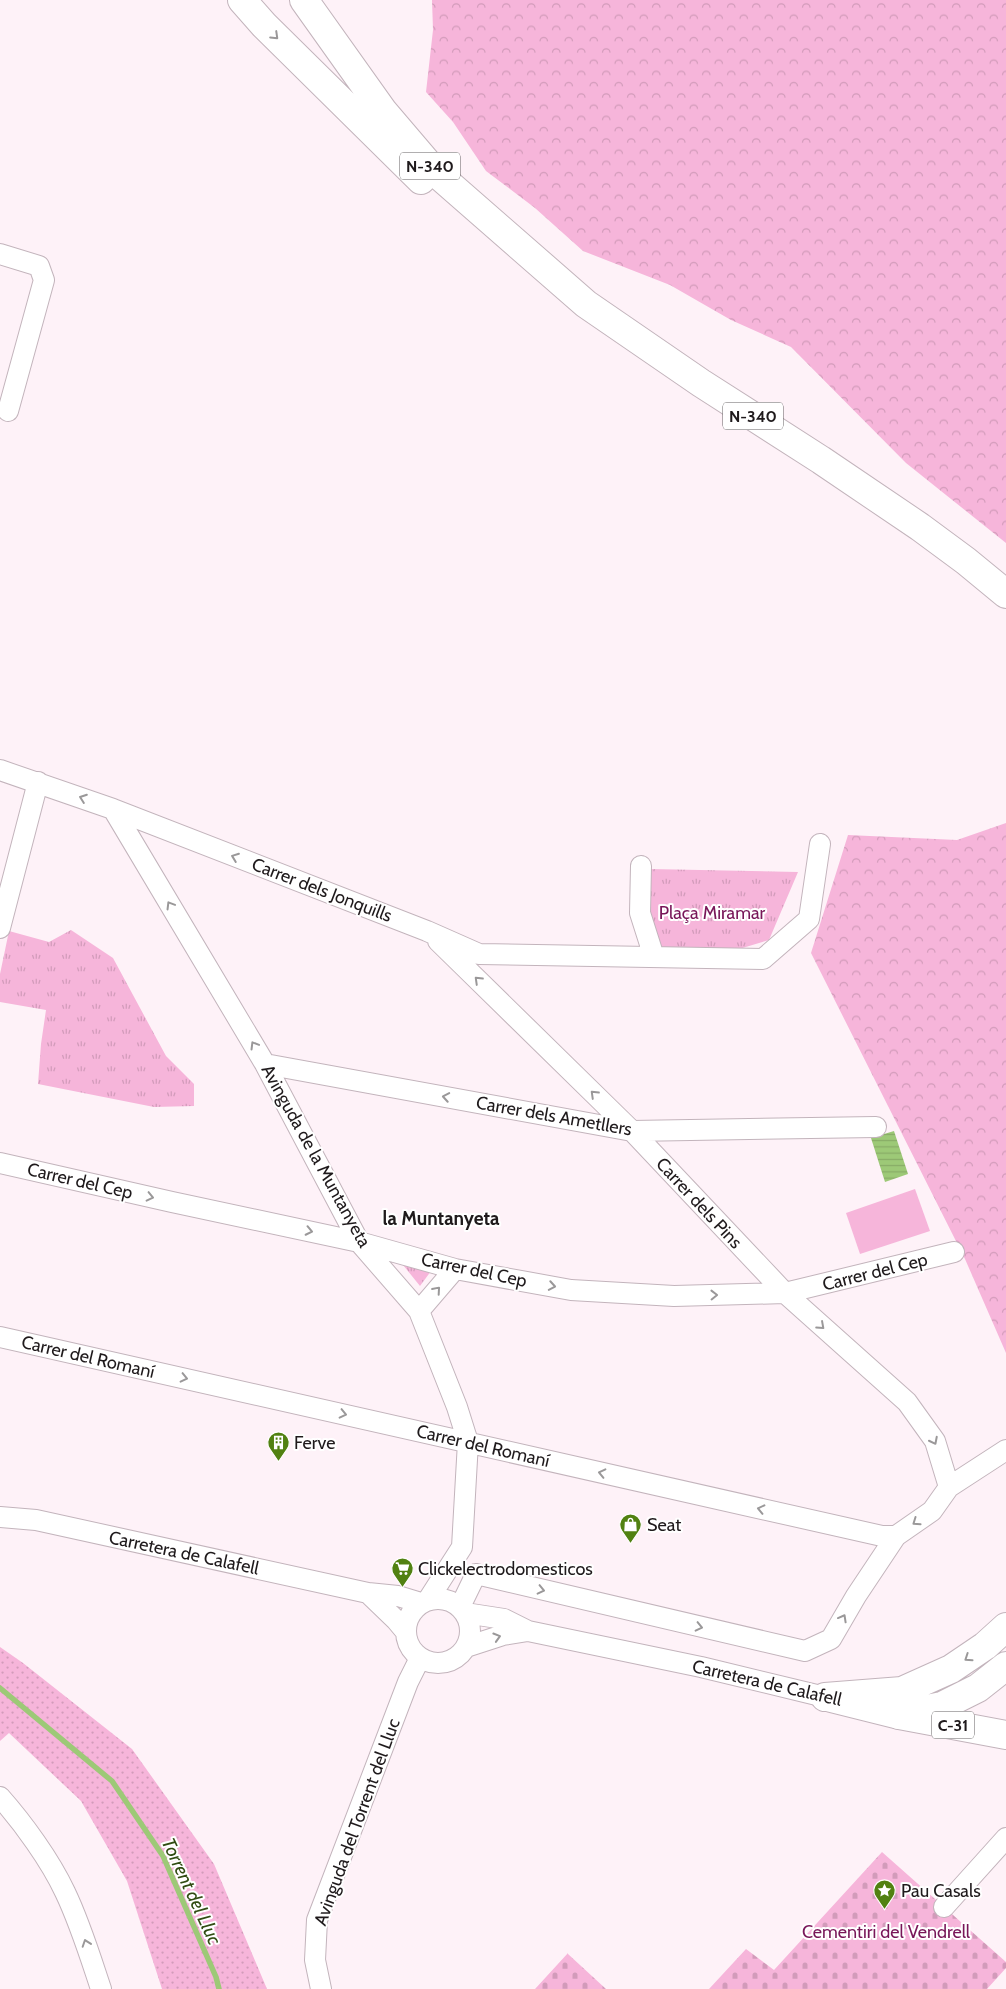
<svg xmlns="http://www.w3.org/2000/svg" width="1006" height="1989" font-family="Cabin,sans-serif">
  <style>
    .grass { fill: url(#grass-dots) }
    .forest { fill: url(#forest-crowns) }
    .cemetery { fill: url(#cemetery-stones) }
    .park { fill: url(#park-tufts) }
    .garden { fill: #f6b5da }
    .water { fill: url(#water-rules) }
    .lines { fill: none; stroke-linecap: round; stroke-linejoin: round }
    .stream { stroke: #9dc977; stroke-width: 5.5 }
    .street-casing { stroke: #c3b4bc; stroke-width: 22 }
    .primary-casing { stroke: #c3b4bc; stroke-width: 30 }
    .highway-casing { stroke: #c3b4bc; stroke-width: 30 }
    .street { stroke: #fff; stroke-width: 20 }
    .primary { stroke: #fff; stroke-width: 28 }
    .highway { stroke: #fff; stroke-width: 28 }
    .oneway { stroke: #9a9899 }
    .labels { text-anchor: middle; stroke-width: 4; stroke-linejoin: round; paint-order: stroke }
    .shield { fill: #fff; stroke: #625f60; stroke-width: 1 }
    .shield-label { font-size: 16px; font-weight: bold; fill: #1f1a1c }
    .street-label { font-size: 18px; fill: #1f1a1c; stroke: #fff }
    .park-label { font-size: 18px; fill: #781659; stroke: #fff }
    .poi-label { font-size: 18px; fill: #1f1a1c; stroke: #fff; text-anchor: start }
    .neighbourhood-label { font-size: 19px; font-weight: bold; fill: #1f1a1c; stroke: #fff }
    .water-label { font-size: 19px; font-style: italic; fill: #314c13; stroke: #fff }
  </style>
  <defs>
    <pattern id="grass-dots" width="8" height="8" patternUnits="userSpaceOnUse" patternTransform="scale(1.25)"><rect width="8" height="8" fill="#f6b5da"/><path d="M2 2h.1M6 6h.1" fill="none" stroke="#d29bba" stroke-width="1.8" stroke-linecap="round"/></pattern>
    <pattern id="forest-crowns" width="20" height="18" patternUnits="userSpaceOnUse" patternTransform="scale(1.25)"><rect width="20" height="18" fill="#f6b5da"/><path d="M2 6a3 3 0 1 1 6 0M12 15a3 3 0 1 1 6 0" fill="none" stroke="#d29bba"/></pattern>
    <pattern id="cemetery-stones" width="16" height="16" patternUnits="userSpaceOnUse" patternTransform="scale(1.25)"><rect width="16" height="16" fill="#f6b5da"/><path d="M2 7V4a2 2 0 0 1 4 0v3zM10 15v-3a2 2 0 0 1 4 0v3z" fill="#d29bba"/></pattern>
    <pattern id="park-tufts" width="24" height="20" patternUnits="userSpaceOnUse" patternTransform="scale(1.25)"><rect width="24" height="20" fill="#f6b5da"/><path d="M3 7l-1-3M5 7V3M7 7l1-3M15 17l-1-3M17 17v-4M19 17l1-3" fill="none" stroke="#d29bba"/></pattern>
    <pattern id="water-rules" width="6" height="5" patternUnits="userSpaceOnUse" patternTransform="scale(1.25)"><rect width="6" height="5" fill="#9dc977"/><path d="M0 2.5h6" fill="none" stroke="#87ac66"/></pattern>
  </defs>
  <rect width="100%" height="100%" fill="#fef2f8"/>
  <path class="grass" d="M 0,1647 L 23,1663 L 132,1749 L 214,1864 L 267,1989 L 162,1989 L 127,1881 L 81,1801 L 9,1733 L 0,1741 Z"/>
  <path class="forest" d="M 432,0 L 1006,0 L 1006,543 L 906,463 L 791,347 L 731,320 L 670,285 L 583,251 L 535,208 L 486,171 L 453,122 L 426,92 L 433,30 Z
    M 1006,823 L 1006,1353 L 965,1259 L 811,953 L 848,835 L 957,840 Z"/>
  <path class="cemetery" d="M 882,1852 L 1006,1962 L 1006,1968 L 987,1989 L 709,1989 L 746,1949 L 774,1970 Z
    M 568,1953 L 568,1954 L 606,1989 L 535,1989 Z"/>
  <path class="park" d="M 649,869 L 798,872 L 769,940 L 716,956 L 660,947 L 651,917 Z
    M 71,930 L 113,958 L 166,1056 L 194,1084 L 194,1106 L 154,1107 L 38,1084 L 41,1044 L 46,1010 L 0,1002 L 0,974 L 9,931 L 49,942 Z
    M 399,1260 L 434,1267 L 420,1286 Z"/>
  <path class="garden" d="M 915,1189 L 930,1231 L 860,1254 L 846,1213 Z"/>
  <path class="water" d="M 894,1131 L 908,1174 L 885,1182 L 871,1138 Z"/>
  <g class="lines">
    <path class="stream" d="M 0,1688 L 112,1781 L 163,1856 L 216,1977 L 219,1989"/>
    <defs>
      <path id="street" d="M 0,254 L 39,266 L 44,280 L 8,411
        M 0,770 L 113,809 L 427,931 L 479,954 L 763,959 L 809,919 L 820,844
        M 113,809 L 265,1064 L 359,1242 L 419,1311 L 457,1407 L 468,1442 L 462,1547 L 428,1600
        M 641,866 L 640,913 L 654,957
        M 0,928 L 38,782
        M 438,941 L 632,1131 L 785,1293 L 907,1402 L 935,1441 L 949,1487
        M 265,1064 L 632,1131 L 876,1127
        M 0,1163 L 172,1202 L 359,1242 L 455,1269 L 571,1290 L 674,1296 L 785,1293 L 954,1252
        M 419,1311 L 455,1269
        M 0,1337 L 882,1536 L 896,1536 L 932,1511 L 949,1487 L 1006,1450
        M 0,1517 L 36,1520 L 368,1593 L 398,1596 L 421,1603
        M 476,1574 L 805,1651 L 831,1639 L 856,1596 L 896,1536
        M 368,1593 L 396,1620 L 406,1632
        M406 1631a32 32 0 1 1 64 0a32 32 0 1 1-64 0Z
        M 460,1607 L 476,1574
        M 465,1613 L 504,1619 L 528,1631 L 701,1667 L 825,1697
        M 466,1647 L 503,1635 L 528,1631
        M 0,1797 C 23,1823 50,1860 65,1892 C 80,1923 90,1956 101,1989
        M 944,1907 L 1006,1838
        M 321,1989 L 315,1960 L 317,1920 L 408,1682 L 420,1658"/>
      <path id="primary" d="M 831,1698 L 899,1715 L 1006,1735"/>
      <path id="highway" d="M 242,0 L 264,25 L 421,180
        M 304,0 L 383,111 L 435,172 L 586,304 L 701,383 L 821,460 L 920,527 L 966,561 L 1006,594
        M 825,1697 L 902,1691 L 951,1669 L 985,1646 L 1006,1627
        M 899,1715 L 942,1706 L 978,1688 L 1006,1666"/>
    </defs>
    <use href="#street" class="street-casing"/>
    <use href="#primary" class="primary-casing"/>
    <use href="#highway" class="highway-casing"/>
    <use href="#street" class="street"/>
    <use href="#primary" class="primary"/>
    <use href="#highway" class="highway"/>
  </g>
  <defs><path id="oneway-chevron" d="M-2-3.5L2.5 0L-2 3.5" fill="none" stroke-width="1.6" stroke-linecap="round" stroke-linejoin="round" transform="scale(1.25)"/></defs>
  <g class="oneway">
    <use href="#oneway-chevron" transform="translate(275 36) rotate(44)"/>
    <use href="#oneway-chevron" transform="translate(83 798) rotate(-160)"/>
    <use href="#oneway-chevron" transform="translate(235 857) rotate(-159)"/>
    <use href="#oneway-chevron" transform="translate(170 905) rotate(-121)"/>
    <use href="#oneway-chevron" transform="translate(478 980) rotate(-136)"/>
    <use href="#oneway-chevron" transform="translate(254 1045) rotate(-121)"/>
    <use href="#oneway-chevron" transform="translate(594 1094) rotate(-136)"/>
    <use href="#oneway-chevron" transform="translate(446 1097) rotate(-170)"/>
    <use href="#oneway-chevron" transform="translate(150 1197) rotate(13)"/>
    <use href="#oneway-chevron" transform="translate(309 1231) rotate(12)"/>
    <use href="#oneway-chevron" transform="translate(552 1286) rotate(10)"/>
    <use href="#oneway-chevron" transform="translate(437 1290) rotate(-49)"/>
    <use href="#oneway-chevron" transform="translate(714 1295) rotate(-1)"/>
    <use href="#oneway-chevron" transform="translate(821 1326) rotate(42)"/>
    <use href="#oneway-chevron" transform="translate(184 1378) rotate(13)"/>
    <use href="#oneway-chevron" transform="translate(343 1414) rotate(13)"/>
    <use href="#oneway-chevron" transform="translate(934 1441) rotate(63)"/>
    <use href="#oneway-chevron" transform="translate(602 1473) rotate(-167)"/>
    <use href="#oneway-chevron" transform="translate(761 1509) rotate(-167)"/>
    <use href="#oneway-chevron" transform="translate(916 1522) rotate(145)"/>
    <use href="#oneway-chevron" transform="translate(541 1590) rotate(13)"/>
    <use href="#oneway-chevron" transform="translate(843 1618) rotate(-61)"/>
    <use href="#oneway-chevron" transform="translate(699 1627) rotate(13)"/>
    <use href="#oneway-chevron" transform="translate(497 1637) rotate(-17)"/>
    <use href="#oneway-chevron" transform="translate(968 1658) rotate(146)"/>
    <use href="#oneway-chevron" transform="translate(86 1943) rotate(-109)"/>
  </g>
  <defs>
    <symbol id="building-pin" viewBox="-11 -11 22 30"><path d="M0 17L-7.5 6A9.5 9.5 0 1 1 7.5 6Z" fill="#518111" stroke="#fff"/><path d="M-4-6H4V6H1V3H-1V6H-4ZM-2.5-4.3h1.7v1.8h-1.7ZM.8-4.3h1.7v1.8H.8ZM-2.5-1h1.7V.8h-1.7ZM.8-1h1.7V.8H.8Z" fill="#fff"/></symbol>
    <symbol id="shop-pin" viewBox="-11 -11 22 30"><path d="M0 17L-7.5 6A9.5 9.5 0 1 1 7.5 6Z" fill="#518111" stroke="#fff"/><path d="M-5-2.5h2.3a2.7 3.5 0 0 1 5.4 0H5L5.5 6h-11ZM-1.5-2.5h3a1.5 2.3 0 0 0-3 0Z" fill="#fff"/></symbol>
    <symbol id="supermarket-pin" viewBox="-11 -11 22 30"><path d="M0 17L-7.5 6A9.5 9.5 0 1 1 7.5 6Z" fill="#518111" stroke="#fff"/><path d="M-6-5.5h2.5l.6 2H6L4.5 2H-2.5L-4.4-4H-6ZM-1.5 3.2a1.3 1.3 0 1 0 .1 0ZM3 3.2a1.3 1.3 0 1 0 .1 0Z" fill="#fff"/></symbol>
    <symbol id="sight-pin" viewBox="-11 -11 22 30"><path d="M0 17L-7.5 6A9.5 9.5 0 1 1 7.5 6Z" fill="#518111" stroke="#fff"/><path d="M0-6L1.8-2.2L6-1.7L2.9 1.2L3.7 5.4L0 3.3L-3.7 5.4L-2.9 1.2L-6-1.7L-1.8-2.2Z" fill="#fff"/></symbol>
  </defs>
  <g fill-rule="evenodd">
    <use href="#building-pin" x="266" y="1430" width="25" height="34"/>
    <use href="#shop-pin" x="618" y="1512" width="25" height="34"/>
    <use href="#supermarket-pin" x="390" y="1556" width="25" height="34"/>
    <use href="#sight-pin" x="872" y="1878" width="25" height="34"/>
  </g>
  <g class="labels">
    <g class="shield">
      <rect x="400" y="152.5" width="60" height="27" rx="4"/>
      <rect x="723" y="402.5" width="60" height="27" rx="4"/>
      <rect x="932" y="1711.5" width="42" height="27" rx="4"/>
    </g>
    <g class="shield-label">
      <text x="430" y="172">N-340</text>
      <text x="753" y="422">N-340</text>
      <text x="953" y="1731">C-31</text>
    </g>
    <g class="street-label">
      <text transform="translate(322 890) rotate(21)" y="6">Carrer dels Jonquills</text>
      <text transform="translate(554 1116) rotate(10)" y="6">Carrer dels Ametllers</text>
      <text transform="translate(316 1156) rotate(61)" y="6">Avinguda de la Muntanyeta</text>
      <text transform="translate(80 1181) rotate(13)" y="6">Carrer del Cep</text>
      <text transform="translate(699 1203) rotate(47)" y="6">Carrer dels Pins</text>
      <text transform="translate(474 1270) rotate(12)" y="6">Carrer del Cep</text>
      <text transform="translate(875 1272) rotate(-14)" y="6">Carrer del Cep</text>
      <text transform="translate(88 1357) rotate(13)" y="6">Carrer del Romaní</text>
      <text transform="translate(483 1446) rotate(13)" y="6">Carrer del Romaní</text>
      <text transform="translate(184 1553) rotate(12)" y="6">Carretera de Calafell</text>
      <text transform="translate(767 1683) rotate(13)" y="6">Carretera de Calafell</text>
      <text transform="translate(357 1822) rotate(-70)" y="6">Avinguda del Torrent del Lluc</text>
    </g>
    <g class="park-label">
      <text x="712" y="919">Plaça Miramar</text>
      <text x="886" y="1938">Cementiri del Vendrell</text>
    </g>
    <g class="poi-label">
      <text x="294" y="1449">Ferve</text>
      <text x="647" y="1531">Seat</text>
      <text x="418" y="1575">Clickelectrodomesticos</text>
      <text x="901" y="1897">Pau Casals</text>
    </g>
    <g class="neighbourhood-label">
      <text x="441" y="1225">la Muntanyeta</text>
    </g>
    <g class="water-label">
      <text transform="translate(192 1891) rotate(65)" y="7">Torrent del Lluc</text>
    </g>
  </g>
</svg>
